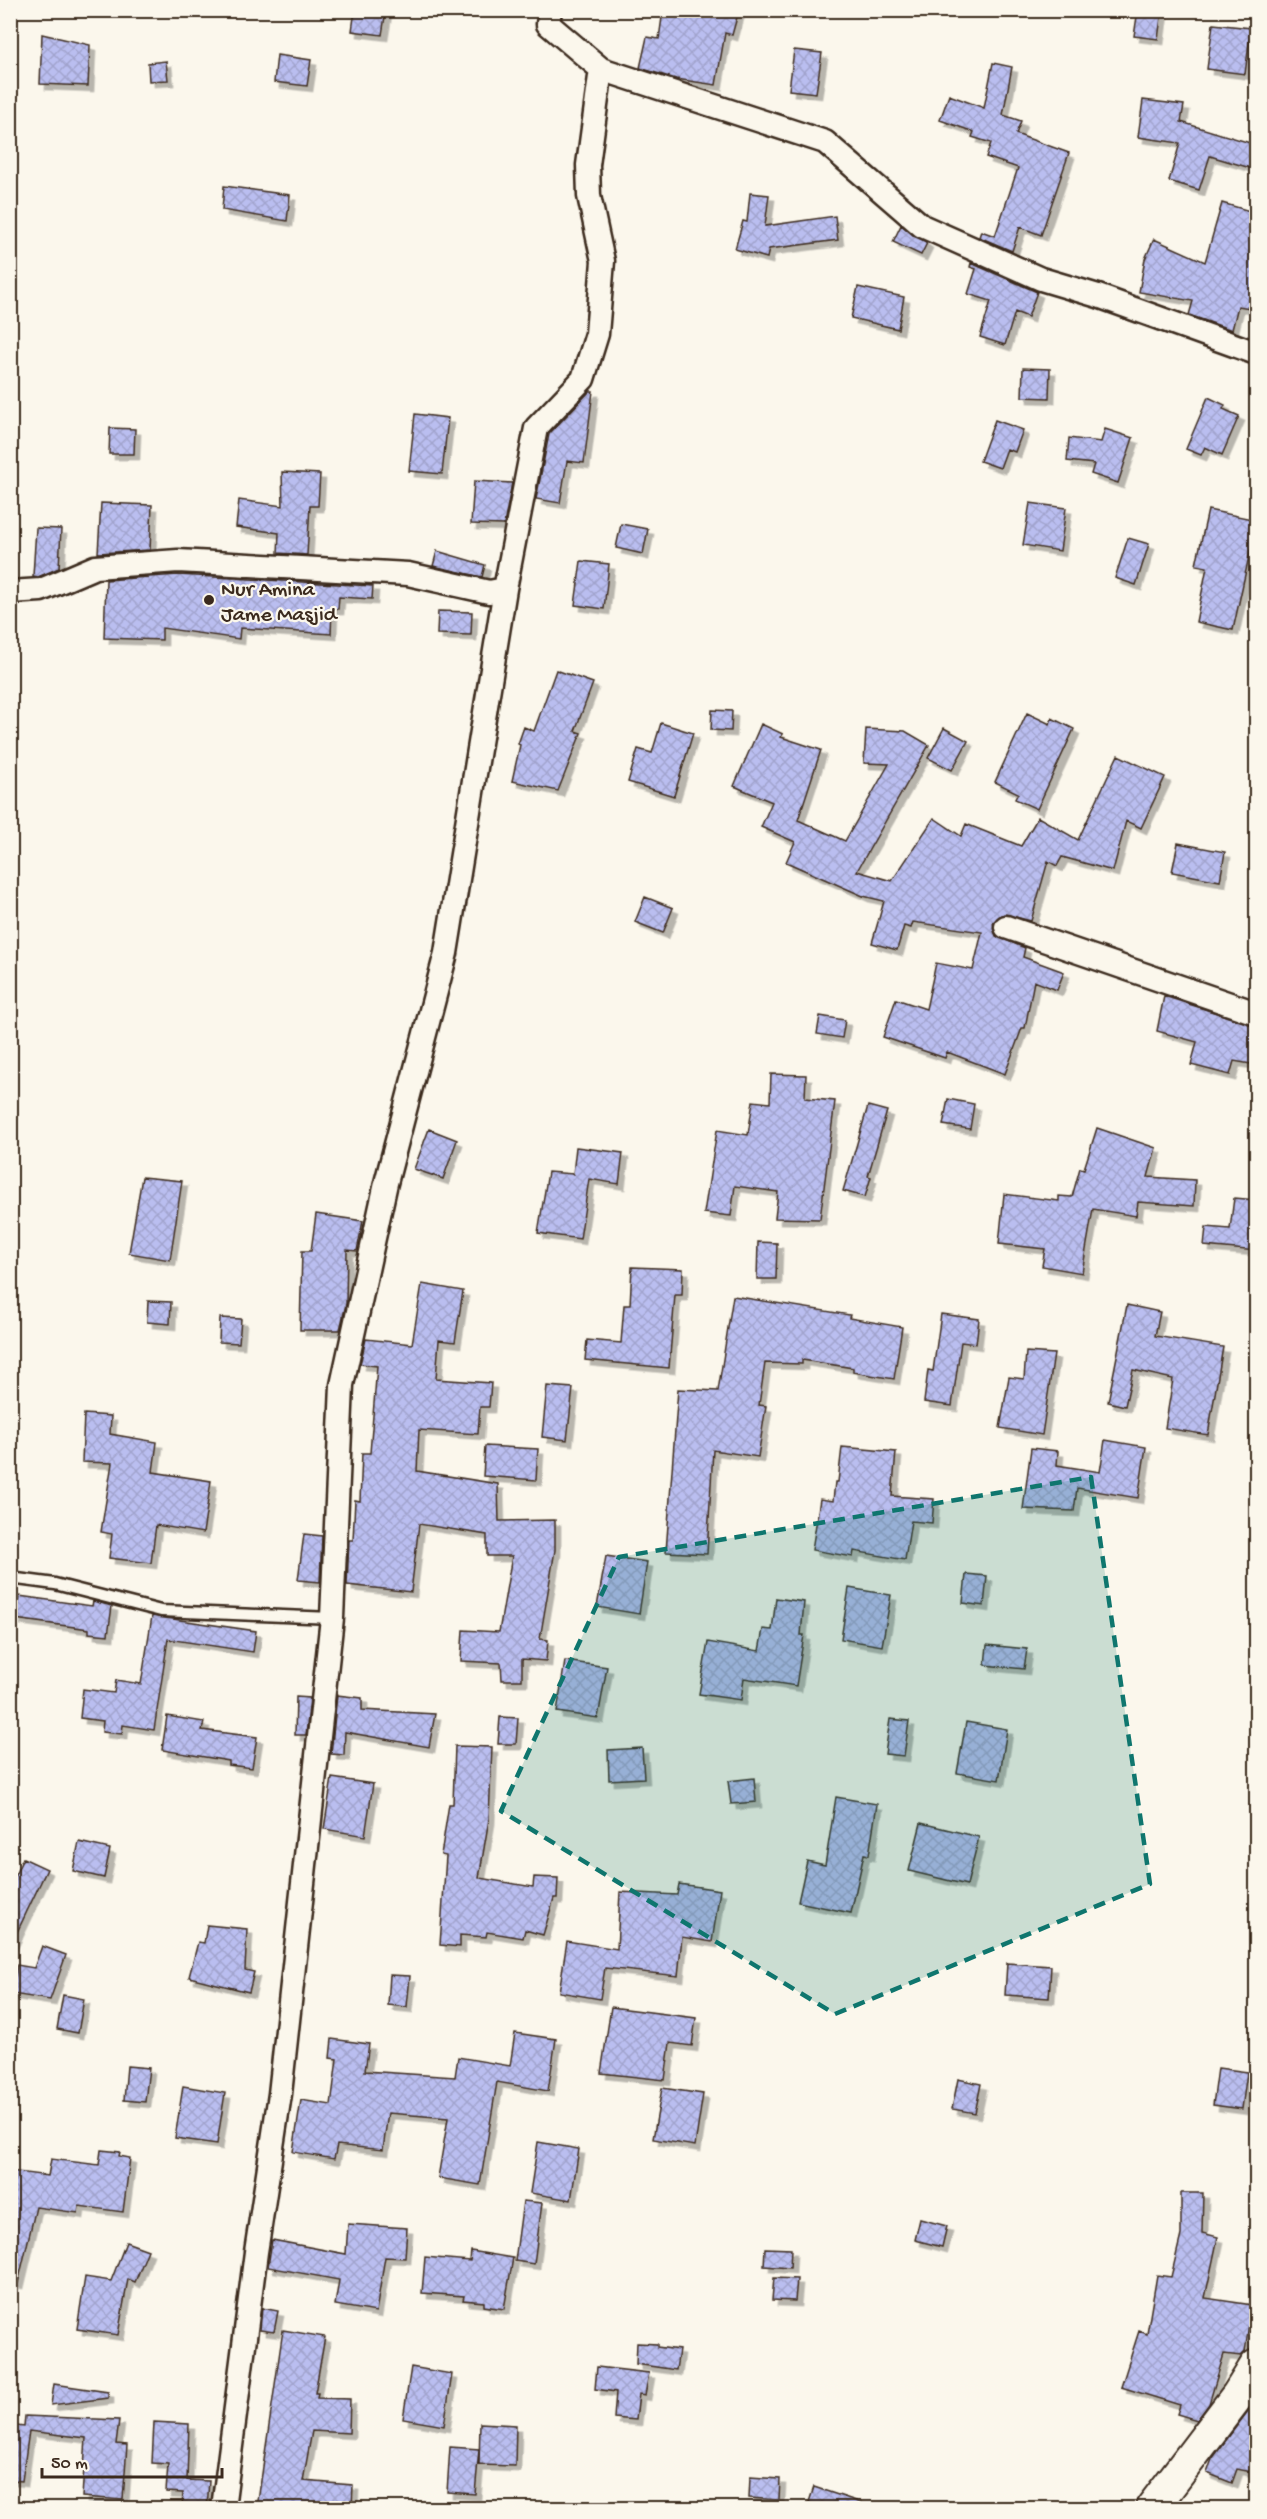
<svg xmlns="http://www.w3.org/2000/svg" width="1267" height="2519" font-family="'Gochi Hand',sans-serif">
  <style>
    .building { fill: url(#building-cross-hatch); stroke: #3b2a1e; stroke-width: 1.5; filter: url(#shadow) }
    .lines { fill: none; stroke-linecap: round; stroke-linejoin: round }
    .lane-casing { stroke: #3b2a1e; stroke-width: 15 }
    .street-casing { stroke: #3b2a1e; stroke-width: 27 }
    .secondary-casing { stroke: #3b2a1e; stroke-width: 36 }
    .lane { stroke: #fbf7ec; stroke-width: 10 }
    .street { stroke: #fbf7ec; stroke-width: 22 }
    .secondary { stroke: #fbf7ec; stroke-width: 32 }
    .marked { fill: #0f766e; fill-opacity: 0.2; stroke: #0f766e; stroke-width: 4.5; stroke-dasharray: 12 8; stroke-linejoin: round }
    .poi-dot { fill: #3b2a1e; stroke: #fbf7ec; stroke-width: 2 }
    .labels { text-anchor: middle; stroke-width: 4.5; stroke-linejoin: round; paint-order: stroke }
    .poi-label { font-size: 22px; fill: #3b2a1e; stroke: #fbf7ec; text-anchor: start }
  </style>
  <defs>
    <pattern id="building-cross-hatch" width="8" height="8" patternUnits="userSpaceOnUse" patternTransform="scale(1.5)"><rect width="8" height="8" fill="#babef0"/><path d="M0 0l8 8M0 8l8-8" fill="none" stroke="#a1a3cd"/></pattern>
    <filter id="shadow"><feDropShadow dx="5.5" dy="5.5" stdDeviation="0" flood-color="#0004"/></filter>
  </defs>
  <rect width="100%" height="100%" fill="#fbf7ec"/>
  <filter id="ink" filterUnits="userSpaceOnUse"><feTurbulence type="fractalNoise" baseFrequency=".0167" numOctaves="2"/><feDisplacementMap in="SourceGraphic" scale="12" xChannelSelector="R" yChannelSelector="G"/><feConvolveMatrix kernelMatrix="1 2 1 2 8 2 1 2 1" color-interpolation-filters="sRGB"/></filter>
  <g filter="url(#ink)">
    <path class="building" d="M 355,10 L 386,10 L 382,35 L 352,31 Z
      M 663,10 L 686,13 L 686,10 L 739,10 L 732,35 L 725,33 L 716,85 L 676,79 L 640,68 L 647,37 L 659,39 Z
      M 1138,10 L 1162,10 L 1158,39 L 1134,36 Z
      M 1213,24 L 1251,28 L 1245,74 L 1207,69 Z
      M 42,34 L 90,45 L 88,86 L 40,84 Z
      M 794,50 L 822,53 L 816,93 L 789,90 Z
      M 277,55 L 311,60 L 307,86 L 274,82 Z
      M 166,61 L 168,80 L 149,81 L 148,63 Z
      M 993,63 L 1012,67 L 1003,115 L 1021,121 L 1016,134 L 1069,153 L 1041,235 L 1020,227 L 1012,251 L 979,237 L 981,231 L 995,236 L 1018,168 L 986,157 L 991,143 L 972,137 L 974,132 L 940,120 L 949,95 L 984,108 Z
      M 1143,100 L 1184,105 L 1181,122 L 1257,145 L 1257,170 L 1210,156 L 1199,190 L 1169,181 L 1180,143 L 1138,137 Z
      M 224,186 L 290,195 L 287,221 L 222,210 Z
      M 750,193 L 769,195 L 765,226 L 835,216 L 838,240 L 769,249 L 767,258 L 735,249 L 743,221 L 747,222 Z
      M 1222,203 L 1257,213 L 1257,309 L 1238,306 L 1232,330 L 1189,315 L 1193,301 L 1139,292 L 1145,259 L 1154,239 L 1205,262 Z
      M 901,225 L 927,243 L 921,255 L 893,242 Z
      M 971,263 L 1037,292 L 1028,317 L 1015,312 L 1005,345 L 980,337 L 991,301 L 968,294 L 976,269 L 970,267 Z
      M 858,287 L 904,297 L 898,329 L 851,318 Z
      M 1023,368 L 1050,369 L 1049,398 L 1022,397 Z
      M 590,391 L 593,391 L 584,463 L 567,461 L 560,503 L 536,499 L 549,434 Z
      M 1208,397 L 1225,405 L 1223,409 L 1239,416 L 1222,455 L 1205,447 L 1201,455 L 1186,449 Z
      M 415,414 L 448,418 L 442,474 L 409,471 Z
      M 995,420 L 1023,430 L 1015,452 L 1007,449 L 1000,468 L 980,461 Z
      M 110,428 L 135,429 L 134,454 L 109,454 Z
      M 1105,429 L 1133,438 L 1118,483 L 1091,474 L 1094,464 L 1067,461 L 1069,438 L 1101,442 Z
      M 282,472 L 320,474 L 318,506 L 310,506 L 307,555 L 278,553 L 279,533 L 236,527 L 239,500 L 283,506 Z
      M 474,481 L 512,483 L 504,525 L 471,524 Z
      M 101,503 L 152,505 L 150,550 L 98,553 Z
      M 1030,503 L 1066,508 L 1060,551 L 1023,545 Z
      M 1208,510 L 1257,520 L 1257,538 L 1253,538 L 1233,630 L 1196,622 L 1207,567 L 1196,565 Z
      M 621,524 L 648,529 L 643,554 L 616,548 Z
      M 36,528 L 61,529 L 59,568 L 38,577 L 33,576 Z
      M 1128,538 L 1149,544 L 1136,585 L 1115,578 Z
      M 437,551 L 485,565 L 482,577 L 433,566 Z
      M 581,561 L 609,564 L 604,609 L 575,605 Z
      M 178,575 L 373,586 L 372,599 L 339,597 L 338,609 L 332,609 L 331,634 L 240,628 L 239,639 L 162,628 L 162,640 L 104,638 L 106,580 Z
      M 438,611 L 472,612 L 471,635 L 437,634 Z
      M 556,670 L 593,683 L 575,731 L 581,733 L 558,791 L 512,781 L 520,745 L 518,744 L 524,727 L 534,731 Z
      M 712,710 L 732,711 L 731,731 L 711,730 Z
      M 1027,713 L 1050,724 L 1052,718 L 1074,729 L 1037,809 L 1015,799 L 1018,793 L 995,782 Z
      M 661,723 L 693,733 L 674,796 L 628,782 L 638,749 L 652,753 Z
      M 761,724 L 783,734 L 781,737 L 821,750 L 798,820 L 845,841 L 889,764 L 864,763 L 866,729 L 905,731 L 929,745 L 857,871 L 892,881 L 934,818 L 961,836 L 966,824 L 1021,846 L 1038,817 L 1078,840 L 1118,755 L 1165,777 L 1141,828 L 1126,821 L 1113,871 L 1062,857 L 1057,866 L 1048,861 L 1031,921 L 1004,914 L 993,922 L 996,936 L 1025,948 L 1023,957 L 1064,972 L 1057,990 L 1034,981 L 1025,1028 L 1022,1028 L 1005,1074 L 947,1052 L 945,1058 L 883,1037 L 896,999 L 926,1009 L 936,963 L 973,970 L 982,932 L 913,922 L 911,928 L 904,926 L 897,950 L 872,943 L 884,901 L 863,896 L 786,862 L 795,842 L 761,827 L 772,802 L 734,786 Z
      M 944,728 L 968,741 L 952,770 L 928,758 Z
      M 1178,843 L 1225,852 L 1220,881 L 1172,872 Z
      M 645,897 L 673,908 L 663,933 L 635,922 Z
      M 1164,996 L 1257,1026 L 1257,1065 L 1234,1061 L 1230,1075 L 1191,1065 L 1197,1042 L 1157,1031 Z
      M 820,1016 L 845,1020 L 842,1038 L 817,1034 Z
      M 771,1074 L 806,1075 L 805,1098 L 835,1101 L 820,1219 L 775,1218 L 778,1192 L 735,1186 L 731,1216 L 704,1213 L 717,1130 L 748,1135 L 753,1101 L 770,1103 Z
      M 948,1099 L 974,1104 L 970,1129 L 943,1125 Z
      M 868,1106 L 887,1111 L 868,1176 L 871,1177 L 865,1197 L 843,1191 Z
      M 1097,1128 L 1156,1148 L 1148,1177 L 1195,1180 L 1194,1206 L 1138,1202 L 1136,1216 L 1093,1209 L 1082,1273 L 1042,1266 L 1045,1249 L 999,1244 L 1004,1194 L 1059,1201 L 1059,1196 L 1072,1197 L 1080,1168 L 1084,1169 Z
      M 429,1129 L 457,1140 L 443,1179 L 414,1169 Z
      M 576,1147 L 623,1153 L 619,1184 L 589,1179 L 580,1239 L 538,1233 L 548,1172 L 573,1174 Z
      M 142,1177 L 182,1181 L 170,1260 L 129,1253 Z
      M 1234,1198 L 1257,1200 L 1257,1251 L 1204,1246 L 1206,1227 L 1230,1229 Z
      M 316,1214 L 363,1221 L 357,1251 L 347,1250 L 346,1304 L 340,1330 L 300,1330 L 302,1251 L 311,1251 Z
      M 758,1242 L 777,1243 L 776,1279 L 757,1279 Z
      M 632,1267 L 683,1269 L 682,1295 L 675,1295 L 669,1368 L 585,1360 L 587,1340 L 621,1343 L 624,1305 L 630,1305 Z
      M 422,1284 L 463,1291 L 455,1342 L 439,1340 L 436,1379 L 491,1383 L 489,1407 L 480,1407 L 478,1434 L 419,1430 L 417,1471 L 498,1484 L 499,1521 L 555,1520 L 555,1550 L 540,1639 L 548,1640 L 546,1661 L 522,1659 L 522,1680 L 502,1680 L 501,1663 L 461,1661 L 463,1630 L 499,1632 L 512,1556 L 487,1556 L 487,1535 L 419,1524 L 411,1592 L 347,1585 L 349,1540 L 353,1540 L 355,1500 L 360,1501 L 362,1453 L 370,1453 L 377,1366 L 360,1364 L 366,1339 L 412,1344 Z
      M 733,1296 L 850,1315 L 849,1318 L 902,1327 L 894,1379 L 853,1372 L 853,1368 L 802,1360 L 802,1364 L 765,1363 L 759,1405 L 766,1406 L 758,1457 L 713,1450 L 707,1554 L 666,1552 L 678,1389 L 718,1391 Z
      M 148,1301 L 171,1302 L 170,1324 L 147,1322 Z
      M 1127,1305 L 1160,1312 L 1155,1336 L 1223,1347 L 1208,1435 L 1165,1428 L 1173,1379 L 1133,1370 L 1125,1406 L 1108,1402 Z
      M 941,1314 L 979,1319 L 976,1344 L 961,1342 L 952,1406 L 924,1402 L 928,1370 L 933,1371 Z
      M 220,1318 L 241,1319 L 239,1343 L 219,1342 Z
      M 1026,1352 L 1054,1354 L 1042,1435 L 1000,1428 L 1009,1377 L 1024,1379 Z
      M 547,1386 L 573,1388 L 567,1440 L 542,1437 Z
      M 84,1414 L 111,1416 L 110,1434 L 157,1442 L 153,1472 L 211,1481 L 203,1533 L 156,1525 L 151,1563 L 109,1558 L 112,1534 L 101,1532 L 112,1463 L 82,1462 Z
      M 1105,1440 L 1146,1447 L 1138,1498 L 1077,1488 L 1074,1511 L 1023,1509 L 1031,1448 L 1058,1451 L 1057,1465 L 1100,1472 Z
      M 485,1446 L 538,1449 L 536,1480 L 483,1476 Z
      M 842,1447 L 896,1452 L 892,1496 L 934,1499 L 932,1523 L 911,1521 L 905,1560 L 854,1551 L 853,1557 L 812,1550 L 820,1499 L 833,1501 L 835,1482 L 838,1482 Z
      M 304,1534 L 322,1536 L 320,1582 L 298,1580 Z
      M 606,1556 L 647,1562 L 639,1614 L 597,1607 Z
      M 966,1574 L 987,1576 L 984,1606 L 963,1603 Z
      M 849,1588 L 891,1595 L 882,1646 L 841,1639 Z
      M 19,1596 L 92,1606 L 93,1601 L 112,1606 L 108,1635 L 89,1633 L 89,1629 L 15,1619 Z
      M 776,1598 L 804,1602 L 801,1635 L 804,1635 L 796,1686 L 744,1678 L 741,1700 L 699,1694 L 708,1642 L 759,1651 L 763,1629 L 772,1630 Z
      M 152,1616 L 256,1631 L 253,1652 L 168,1639 L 154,1730 L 123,1725 L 122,1734 L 102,1732 L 103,1721 L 80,1718 L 83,1689 L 114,1693 L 116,1680 L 141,1684 Z
      M 987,1645 L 1027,1649 L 1024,1669 L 985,1665 Z
      M 565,1661 L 607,1667 L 598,1718 L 557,1712 Z
      M 337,1695 L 362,1698 L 362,1710 L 435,1714 L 429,1747 L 345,1732 L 344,1755 L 331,1754 Z
      M 296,1697 L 310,1698 L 306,1735 L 295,1735 Z
      M 167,1716 L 204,1722 L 202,1730 L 257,1737 L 252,1768 L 229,1765 L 229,1761 L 162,1750 Z
      M 500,1717 L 518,1718 L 516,1744 L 498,1744 Z
      M 890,1719 L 909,1721 L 904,1756 L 885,1754 Z
      M 966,1722 L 1007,1729 L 999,1780 L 957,1773 Z
      M 455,1746 L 492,1747 L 489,1819 L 479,1878 L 533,1887 L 534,1877 L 558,1878 L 557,1898 L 554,1898 L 543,1935 L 525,1930 L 523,1938 L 487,1932 L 486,1937 L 460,1935 L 460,1947 L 440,1945 L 446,1856 L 441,1855 L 449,1804 L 453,1804 Z
      M 642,1748 L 644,1778 L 609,1780 L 608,1750 Z
      M 332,1778 L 373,1784 L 365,1836 L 324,1829 Z
      M 754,1778 L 756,1802 L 731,1804 L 728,1781 Z
      M 836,1797 L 877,1804 L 869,1855 L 864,1854 L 851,1913 L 798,1902 L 807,1861 L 825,1865 Z
      M 921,1823 L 979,1837 L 967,1885 L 909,1871 Z
      M 79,1842 L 110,1849 L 104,1878 L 73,1871 Z
      M 23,1858 L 47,1869 L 10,1947 L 10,1886 Z
      M 679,1884 L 720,1890 L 712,1942 L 682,1937 L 678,1976 L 605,1968 L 600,1999 L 559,1992 L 567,1941 L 617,1949 L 620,1892 L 677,1895 Z
      M 207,1925 L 247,1929 L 245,1970 L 254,1972 L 249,1992 L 189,1977 L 198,1942 L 204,1943 Z
      M 42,1946 L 66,1955 L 50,2000 L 12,1994 L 17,1965 L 34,1968 Z
      M 1007,1963 L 1051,1966 L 1049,1998 L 1005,1995 Z
      M 390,1975 L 410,1976 L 407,2007 L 388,2005 Z
      M 63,1995 L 84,1999 L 78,2033 L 57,2029 Z
      M 611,2007 L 696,2018 L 692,2046 L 670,2043 L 665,2080 L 601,2073 Z
      M 515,2033 L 556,2039 L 548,2091 L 497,2082 L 480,2185 L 438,2178 L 448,2118 L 388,2113 L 383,2150 L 337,2145 L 334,2159 L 293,2152 L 301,2100 L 331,2105 L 337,2059 L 330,2058 L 332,2039 L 369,2044 L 365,2071 L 455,2077 L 458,2057 L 510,2066 Z
      M 127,2066 L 149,2068 L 145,2102 L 124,2100 Z
      M 1218,2068 L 1247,2072 L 1242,2109 L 1213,2105 Z
      M 958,2079 L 981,2084 L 975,2113 L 952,2109 Z
      M 183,2086 L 225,2093 L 217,2144 L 175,2138 Z
      M 662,2088 L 703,2094 L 695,2146 L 653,2139 Z
      M 538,2142 L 579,2149 L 571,2200 L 530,2193 Z
      M 101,2150 L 120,2152 L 119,2156 L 130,2158 L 123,2212 L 79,2206 L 78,2213 L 36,2207 L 18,2283 L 10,2282 L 10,2171 L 48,2176 L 51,2159 L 99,2165 Z
      M 1181,2193 L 1203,2193 L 1202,2233 L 1218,2237 L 1205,2298 L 1252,2305 L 1245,2352 L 1241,2356 L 1224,2354 L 1209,2404 L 1197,2420 L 1177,2414 L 1180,2405 L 1121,2387 L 1139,2331 L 1147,2334 L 1157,2275 L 1171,2277 L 1181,2235 Z
      M 523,2201 L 542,2203 L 534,2264 L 515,2261 Z
      M 920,2219 L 947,2226 L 942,2247 L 915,2240 Z
      M 348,2224 L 407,2228 L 405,2258 L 385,2257 L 376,2312 L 335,2305 L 339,2280 L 268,2267 L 272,2240 L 346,2254 Z
      M 126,2242 L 148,2250 L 135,2282 L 128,2279 L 118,2335 L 77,2329 L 85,2277 L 111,2281 Z
      M 765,2248 L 791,2249 L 790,2268 L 764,2266 Z
      M 471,2251 L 513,2258 L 504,2309 L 484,2306 L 484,2302 L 463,2300 L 464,2296 L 422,2293 L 425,2257 L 470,2261 Z
      M 774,2278 L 797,2279 L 795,2301 L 772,2300 Z
      M 262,2308 L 278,2311 L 274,2332 L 260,2330 Z
      M 283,2330 L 325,2337 L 315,2393 L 318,2393 L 317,2398 L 350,2399 L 349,2433 L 312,2431 L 303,2481 L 353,2485 L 352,2508 L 257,2508 Z
      M 637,2343 L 657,2344 L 657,2347 L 679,2350 L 676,2370 L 636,2364 Z
      M 411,2367 L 452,2374 L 444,2426 L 403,2419 Z
      M 597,2367 L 649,2373 L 645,2395 L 639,2394 L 636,2420 L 614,2418 L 616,2392 L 595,2389 Z
      M 54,2384 L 108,2392 L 108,2398 L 51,2405 Z
      M 1257,2399 L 1257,2473 L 1237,2469 L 1232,2483 L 1207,2473 L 1212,2459 Z
      M 25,2416 L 119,2420 L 116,2444 L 127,2445 L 123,2500 L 82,2497 L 86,2438 L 29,2431 L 22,2481 L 10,2480 L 10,2425 L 24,2427 Z
      M 154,2422 L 189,2424 L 187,2480 L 209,2481 L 207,2508 L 182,2508 L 183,2493 L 166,2492 L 168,2464 L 152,2463 Z
      M 480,2423 L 516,2425 L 515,2466 L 479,2465 Z
      M 450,2447 L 479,2449 L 475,2494 L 447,2492 Z
      M 750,2477 L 780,2479 L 779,2500 L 749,2498 Z
      M 814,2487 L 868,2505 L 867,2508 L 807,2508 Z"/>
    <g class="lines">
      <defs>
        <path id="lane" d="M 10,1578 L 55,1584 L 161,1611 L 332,1618"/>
        <path id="street" d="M 601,69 L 825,142 L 922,226 L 1041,279 L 1098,296 L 1256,353
          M 10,592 L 41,590 L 95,567 L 178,561 L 408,574 L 489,592 L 505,589
          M 1006,927 L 1256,1013
          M 223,2508 L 256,2252 L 280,2094 L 332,1618 L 342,1385 L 386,1183 L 446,953 L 505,589 L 536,428 L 583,379 L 597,334 L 603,261 L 589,196 L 588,165 L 601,69 L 548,24 L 550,10"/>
        <path id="secondary" d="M 1152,2508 L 1238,2395 L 1256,2366"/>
      </defs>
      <use href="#lane" class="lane-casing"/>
      <use href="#street" class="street-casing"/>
      <use href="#secondary" class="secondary-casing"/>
      <use href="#lane" class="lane"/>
      <use href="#street" class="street"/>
      <use href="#secondary" class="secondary"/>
    </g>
  </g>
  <path class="marked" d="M 1091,1477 L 1150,1884 L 835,2014 L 501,1811 L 619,1557 Z"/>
  <circle class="poi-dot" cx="209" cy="600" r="6"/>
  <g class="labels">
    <g class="poi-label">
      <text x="221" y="595">Nur Amina<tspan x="221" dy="25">Jame Masjid</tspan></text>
    </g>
  </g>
  <rect width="1267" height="2519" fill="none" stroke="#fbf7ec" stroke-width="36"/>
  <rect x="18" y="18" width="1231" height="2483" fill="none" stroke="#3b2a1e" stroke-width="2" filter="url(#ink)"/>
  <path d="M42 2468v9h180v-9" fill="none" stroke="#3b2a1e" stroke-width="3"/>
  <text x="51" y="2468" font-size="18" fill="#3b2a1e" stroke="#fbf7ec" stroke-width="4.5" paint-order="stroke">50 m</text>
</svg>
